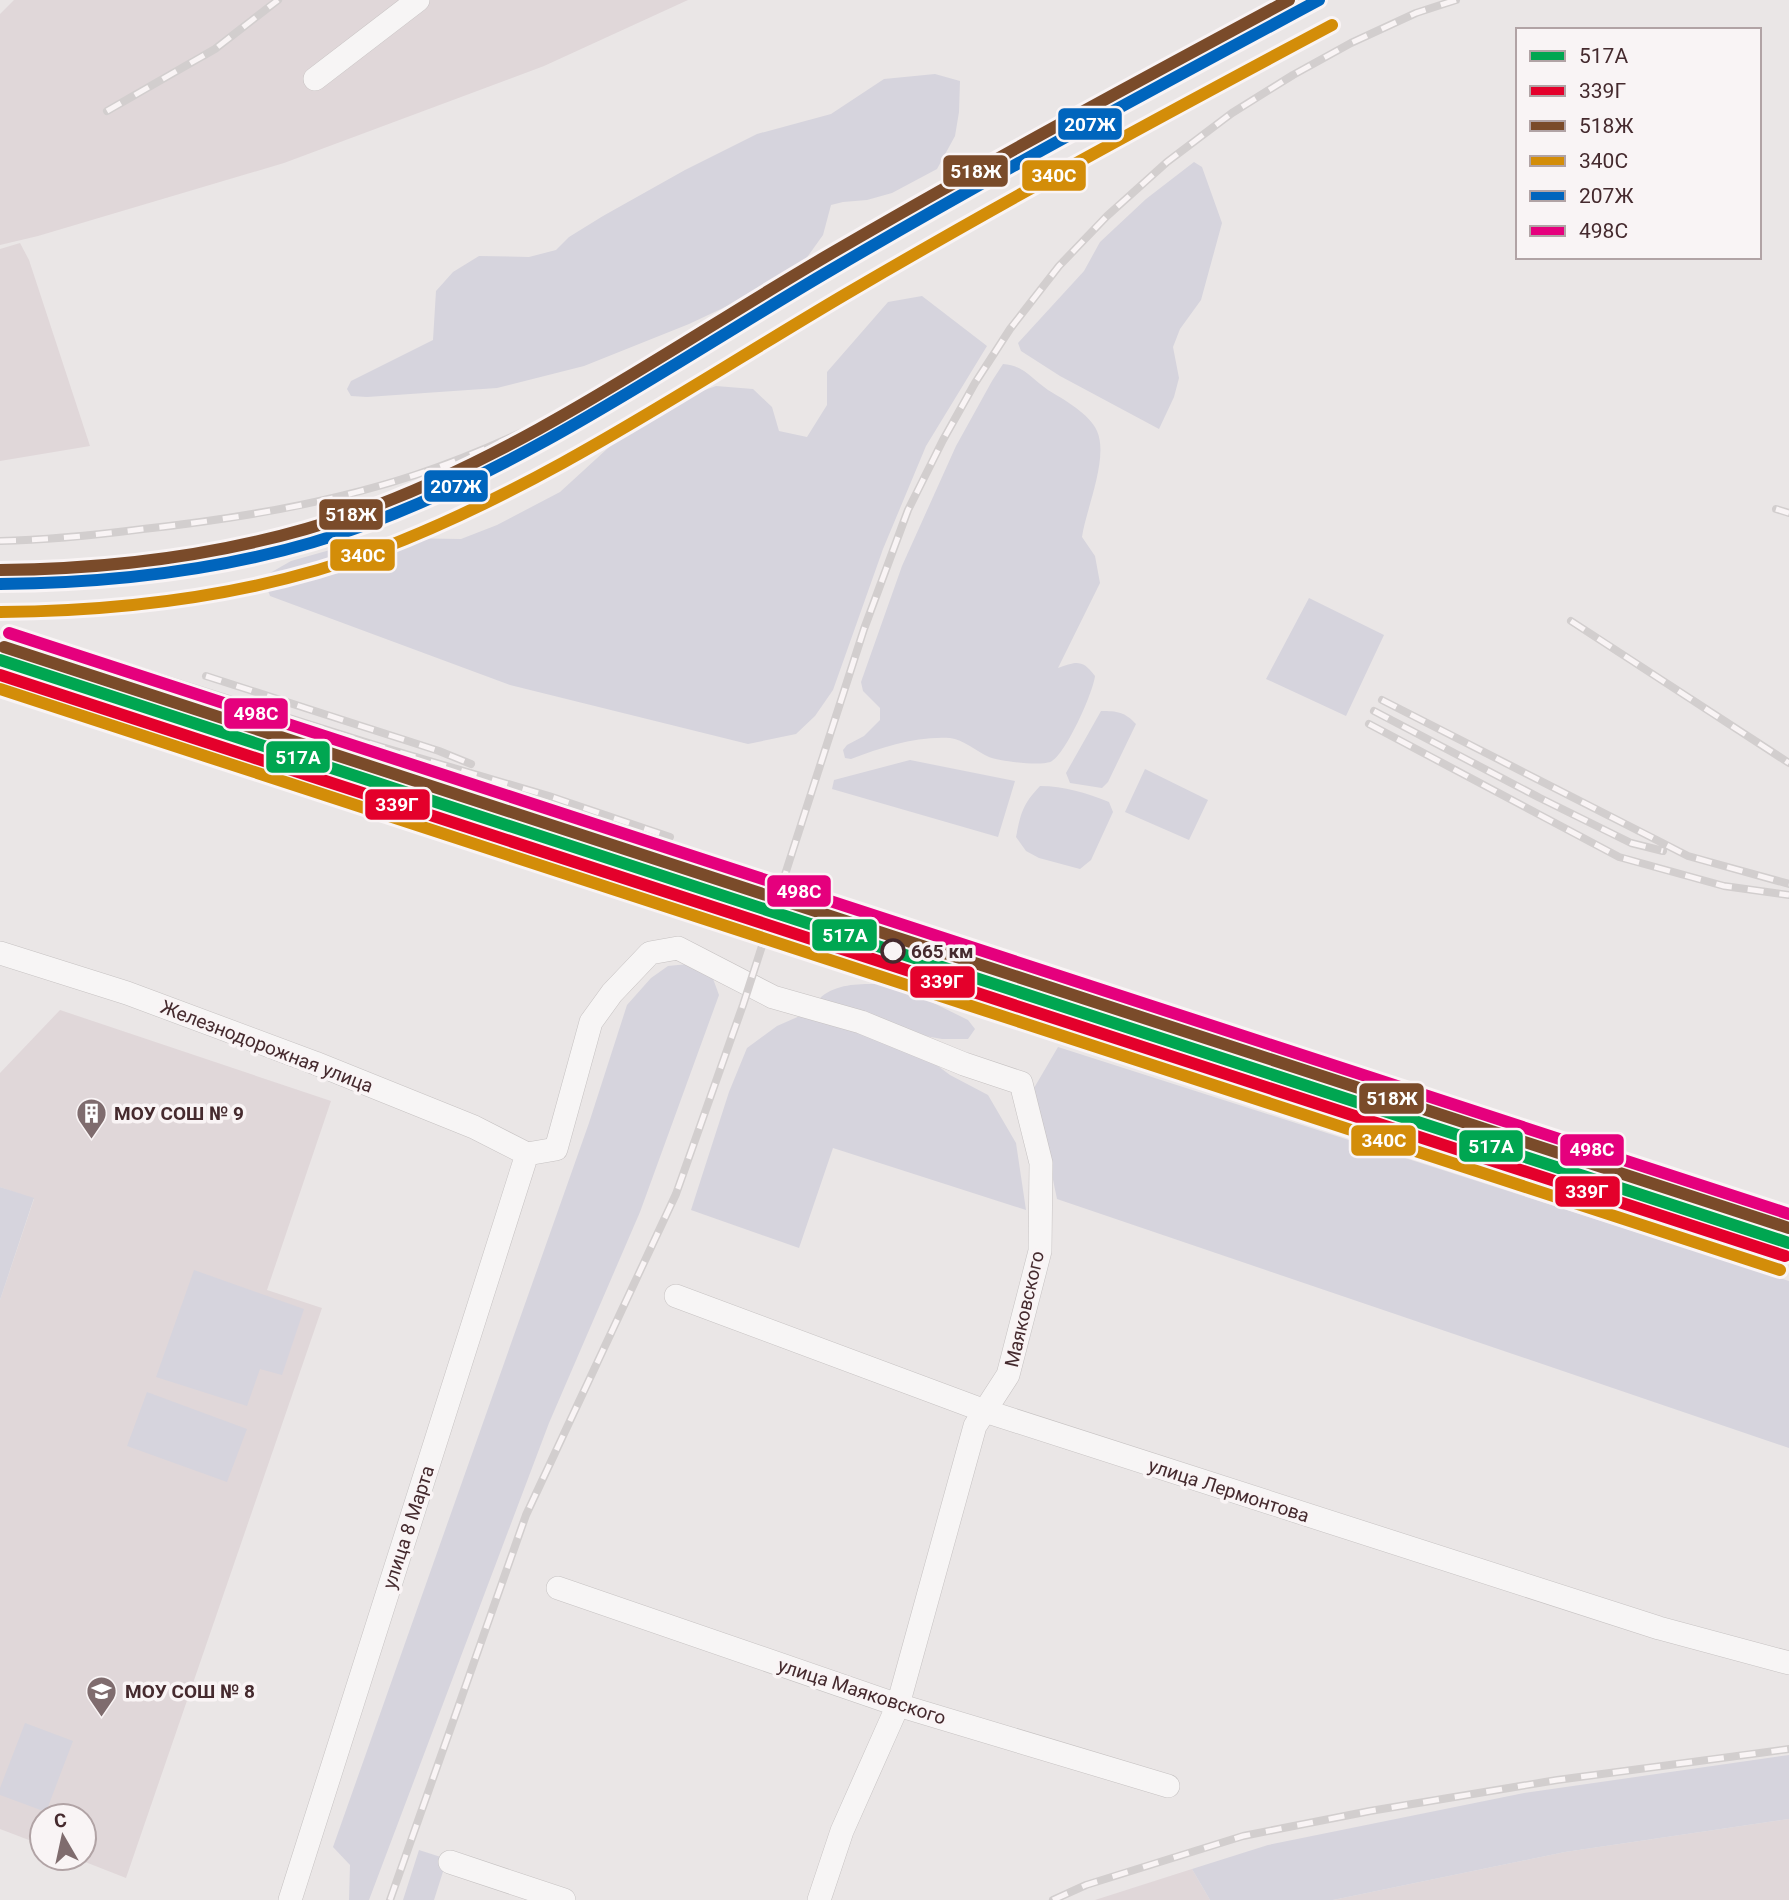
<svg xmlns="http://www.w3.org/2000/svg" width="1789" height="1900" font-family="Roboto,sans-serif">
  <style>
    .built { fill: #e0d7d9 }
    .green { fill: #d6d4dd }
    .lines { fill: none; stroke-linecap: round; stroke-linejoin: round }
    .minor-casing { stroke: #c6c2c2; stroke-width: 24 }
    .minor { stroke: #f7f5f5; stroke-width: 23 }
    .rail-casing { stroke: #d2cece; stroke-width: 8 }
    .rail { stroke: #f9f4f5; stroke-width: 5; stroke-dasharray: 16; stroke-linecap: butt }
    .rail-1-casing { stroke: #f9f4f5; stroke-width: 18 }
    .rail-2-casing { stroke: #f9f4f5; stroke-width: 18 }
    .rail-3-casing { stroke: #f9f4f5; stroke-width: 18 }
    .rail-4-casing { stroke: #f9f4f5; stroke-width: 18 }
    .rail-5-casing { stroke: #f9f4f5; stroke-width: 18 }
    .rail-6-casing { stroke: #f9f4f5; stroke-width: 18 }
    .rail-1 { stroke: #00a651; stroke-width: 12 }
    .rail-2 { stroke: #e4002b; stroke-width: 12 }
    .rail-3 { stroke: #7a4b2a; stroke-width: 12 }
    .rail-4 { stroke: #d38d09; stroke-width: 12 }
    .rail-5 { stroke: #0065bd; stroke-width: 12 }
    .rail-6 { stroke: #e5007d; stroke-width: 12 }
    .stop-dot { fill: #f9f4f5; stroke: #452a2e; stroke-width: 3.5 }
    .labels { text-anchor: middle; stroke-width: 7; stroke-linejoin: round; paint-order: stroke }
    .stop-label { font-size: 19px; font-weight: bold; fill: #452a2e; stroke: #f9f4f5; text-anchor: start }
    .street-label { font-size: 19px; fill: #452a2e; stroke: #f9f4f5 }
    .poi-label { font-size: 19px; font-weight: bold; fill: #452a2e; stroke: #f9f4f5; text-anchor: start }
    .line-badge { stroke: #f9f4f5; stroke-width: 2.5 }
    .badge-label { font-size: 19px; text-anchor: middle; font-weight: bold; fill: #fff }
  </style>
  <rect width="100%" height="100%" fill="#eae6e6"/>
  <path class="built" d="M 14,0 L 688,0 L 544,66 L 284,163 L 38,236 L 0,245 L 0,14 Z
    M 20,243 L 29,260 L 90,446 L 0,461 L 0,249 Z
    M 60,1010 L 331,1101 L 267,1290 L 322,1308 L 126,1878 L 75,1858 L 84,1858 L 84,1816 L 42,1816 L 42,1845 L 0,1829 L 0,1300 L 34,1199 L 0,1187 L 0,1073 Z
    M 1789,1819 L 1789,1900 L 1333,1900 L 1565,1852 Z
    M 1192,1869 L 1210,1900 L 1095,1900 Z"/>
  <path class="green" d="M 935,74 L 960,81 L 959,112 L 955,136 L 937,169 L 892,193 L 867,200 L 843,202 L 831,205 L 823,235 L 808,256 L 789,277 L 689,324 L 584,366 L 497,388 L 367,397 L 351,396 L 347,389 L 351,381 L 433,340 L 436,291 L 453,272 L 479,256 L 529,257 L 556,250 L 569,237 L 603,216 L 685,170 L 757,134 L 831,114 L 884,79 Z
    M 1194,162 L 1202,167 L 1222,223 L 1201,300 L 1180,329 L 1173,347 L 1179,378 L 1174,397 L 1159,429 L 1060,376 L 1021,351 L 1018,343 L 1084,271 L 1100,242 L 1146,199 Z
    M 922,296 L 987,346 L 926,446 L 883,549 L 833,690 L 815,716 L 796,734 L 748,744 L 510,685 L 270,596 L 263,577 L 291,561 L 337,548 L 396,538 L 461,539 L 497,525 L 560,492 L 619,438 L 680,399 L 716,386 L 753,389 L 772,407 L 779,431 L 807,437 L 827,405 L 827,372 L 888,302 Z
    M 1003,364 C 1023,365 1031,378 1048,390 C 1063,399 1090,414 1097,431 C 1109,458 1086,509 1082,537 L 1095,556 L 1100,583 L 1058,668 C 1075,662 1082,658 1095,676 C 1093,693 1066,753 1052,761 C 1043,767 999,761 989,757 C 977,752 963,739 950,738 C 917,736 882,747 851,759 L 845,758 L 843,750 L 847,745 L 864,736 L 880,720 L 880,708 L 863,691 L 861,682 L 902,566 L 956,446 L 992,381 Z
    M 1309,598 L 1384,635 L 1346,716 L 1266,679 Z
    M 1101,711 C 1117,711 1125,712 1136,724 L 1108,782 L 1102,788 L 1070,783 L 1066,773 Z
    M 910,760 L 1015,781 L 998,837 L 832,789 L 834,780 Z
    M 1145,769 L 1208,800 L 1189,840 L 1125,812 Z
    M 1040,786 C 1064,786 1087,793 1109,802 L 1113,812 L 1091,860 L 1080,869 L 1039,858 L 1026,851 L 1016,837 C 1021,813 1022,805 1040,786 Z
    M 688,964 L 712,976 L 719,995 L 640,1212 L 549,1423 L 369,1900 L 349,1900 L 350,1865 L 333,1847 L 589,1123 L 627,1005 L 651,978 L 668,966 Z
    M 895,984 L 968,1020 L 975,1029 L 968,1039 L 942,1039 L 908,1033 L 819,999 C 839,980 869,985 895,984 Z
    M 802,1015 L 860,1033 L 930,1060 L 950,1075 L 988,1095 L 1016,1143 L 1026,1210 L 833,1148 L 799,1248 L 691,1210 L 729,1092 L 747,1048 L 777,1026 Z
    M 1058,1047 L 1789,1281 L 1789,1448 L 1057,1199 L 1034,1088 Z
    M 0,1187 L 34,1198 L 0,1300 Z
    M 194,1270 L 304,1309 L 282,1375 L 260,1369 L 247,1406 L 156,1377 Z
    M 147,1392 L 247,1429 L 227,1482 L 127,1446 Z
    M 25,1723 L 73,1741 L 46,1812 L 0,1795 L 0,1788 Z
    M 1789,1755 L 1789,1819 L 1565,1852 L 1333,1900 L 1210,1900 L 1192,1869 L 1268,1845 L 1524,1793 Z
    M 419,1850 L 447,1859 L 434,1900 L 403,1900 Z"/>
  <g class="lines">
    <defs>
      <path id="minor" d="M 315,79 L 418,0
        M 0,953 L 127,993 L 315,1063 L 474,1127 L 527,1154
        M 527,1154 L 556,1149 L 591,1022 L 612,993 L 650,953 L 678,948 L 773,997 L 861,1022 L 964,1064 L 1021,1083 L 1041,1163 L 1040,1251 L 1008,1375 L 975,1426 L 898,1705 L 842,1831 L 819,1900
        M 676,1296 L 985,1411 L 1659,1628 L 1789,1663
        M 558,1588 L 898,1705 L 1168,1786
        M 450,1862 L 564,1900
        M 290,1900 L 527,1154"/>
    </defs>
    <use href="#minor" class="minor-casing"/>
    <use href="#minor" class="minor"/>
    <defs>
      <path id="rail" d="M 107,111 L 215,49 L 278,0
        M 1776,509 L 1789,513
        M 0,541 C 48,540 96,535 143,529 C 235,519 327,504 415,475 C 483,453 547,421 610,389
        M 1571,621 L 1789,763
        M 64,647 L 375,745 L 549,796 L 670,837
        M 206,676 L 439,751 L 471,764
        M 1382,700 L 1688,856 L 1789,884
        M 1374,711 L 1540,798 L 1631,843 L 1663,851
        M 1369,724 L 1619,857 L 1724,886 L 1789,895
        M 390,1900 L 526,1515 L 676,1194 L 743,1005 L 864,629 L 908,510 L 943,440 L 975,383 L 1010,329 L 1059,266 L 1107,216 L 1167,162 L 1232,113 L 1293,75 L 1351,43 L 1416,13 L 1456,0
        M 1053,1900 L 1086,1885 L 1243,1836 L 1370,1811 L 1557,1780 L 1789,1749"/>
    </defs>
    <use href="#rail" class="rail-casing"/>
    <use href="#rail" class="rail"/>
    <defs>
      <path id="rail-1" d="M 0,660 L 1789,1243"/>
      <path id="rail-2" d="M 0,675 L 1785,1256"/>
      <path id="rail-3" d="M 0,570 C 123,569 243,553 359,512 C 526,452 673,346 825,257 C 977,168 1133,84 1289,0
        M 4,647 L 1789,1228"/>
      <path id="rail-4" d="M 0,612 C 129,611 258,595 378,550 C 546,486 693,384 846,294 C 1006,200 1169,112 1332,25
        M 0,689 L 1780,1270"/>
      <path id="rail-5" d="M 0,584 C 125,583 250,568 368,524 C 533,462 679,359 831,270 C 991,176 1155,88 1319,0"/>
      <path id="rail-6" d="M 9,633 L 1789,1214"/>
    </defs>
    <use href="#rail-1" class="rail-1-casing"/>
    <use href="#rail-2" class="rail-2-casing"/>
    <use href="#rail-3" class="rail-3-casing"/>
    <use href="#rail-4" class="rail-4-casing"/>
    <use href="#rail-5" class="rail-5-casing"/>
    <use href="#rail-6" class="rail-6-casing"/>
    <use href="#rail-1" class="rail-1"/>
    <use href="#rail-2" class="rail-2"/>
    <use href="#rail-3" class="rail-3"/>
    <use href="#rail-4" class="rail-4"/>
    <use href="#rail-5" class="rail-5"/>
    <use href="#rail-6" class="rail-6"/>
  </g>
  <defs>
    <symbol id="building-pin" viewBox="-11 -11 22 30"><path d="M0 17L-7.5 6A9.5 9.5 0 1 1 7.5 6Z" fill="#7f6c6e" stroke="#f9f4f5"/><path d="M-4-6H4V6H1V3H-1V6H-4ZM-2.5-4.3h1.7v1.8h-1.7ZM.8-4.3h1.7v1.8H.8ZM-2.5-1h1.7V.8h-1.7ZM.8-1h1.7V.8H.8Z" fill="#fff"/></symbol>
    <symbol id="school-pin" viewBox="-11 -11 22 30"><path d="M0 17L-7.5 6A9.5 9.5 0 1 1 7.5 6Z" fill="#7f6c6e" stroke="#f9f4f5"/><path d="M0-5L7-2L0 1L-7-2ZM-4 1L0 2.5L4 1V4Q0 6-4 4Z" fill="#fff"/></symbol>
  </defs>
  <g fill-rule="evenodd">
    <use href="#building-pin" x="74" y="1096" width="35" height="47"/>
    <use href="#school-pin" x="84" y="1674" width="35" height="47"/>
  </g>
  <circle class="stop-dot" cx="893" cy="951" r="11"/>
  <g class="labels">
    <g class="stop-label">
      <text x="911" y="958">665 км</text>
    </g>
    <g class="street-label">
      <text transform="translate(267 1046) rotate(21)" y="7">Железнодорожная улица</text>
      <text transform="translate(1024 1309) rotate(-77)" y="7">Маяковского</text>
      <text transform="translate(1229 1490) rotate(18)" y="7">улица Лермонтова</text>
      <text transform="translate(408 1527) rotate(-72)" y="7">улица 8 Марта</text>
      <text transform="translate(862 1691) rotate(18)" y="7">улица Маяковского</text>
    </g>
    <g class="poi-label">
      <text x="114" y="1120">МОУ СОШ № 9</text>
      <text x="125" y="1698">МОУ СОШ № 8</text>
    </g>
  </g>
  <g class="line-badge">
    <rect x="1057" y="107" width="66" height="34" rx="7" fill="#0065bd"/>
    <rect x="942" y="154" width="67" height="34" rx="7" fill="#7a4b2a"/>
    <rect x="1021" y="159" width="66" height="33" rx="7" fill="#d38d09"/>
    <rect x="423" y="469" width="66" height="34" rx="7" fill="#0065bd"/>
    <rect x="318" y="498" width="66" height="33" rx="7" fill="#7a4b2a"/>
    <rect x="329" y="538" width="67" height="34" rx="7" fill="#d38d09"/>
    <rect x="223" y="697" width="66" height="33" rx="7" fill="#e5007d"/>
    <rect x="265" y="740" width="66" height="34" rx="7" fill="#00a651"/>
    <rect x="364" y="788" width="67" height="33" rx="7" fill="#e4002b"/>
    <rect x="766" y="874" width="66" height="34" rx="7" fill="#e5007d"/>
    <rect x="811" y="918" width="67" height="34" rx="7" fill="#00a651"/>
    <rect x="909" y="965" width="67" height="34" rx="7" fill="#e4002b"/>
    <rect x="1358" y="1082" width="67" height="33" rx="7" fill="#7a4b2a"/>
    <rect x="1350" y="1124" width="67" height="33" rx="7" fill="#d38d09"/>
    <rect x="1458" y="1129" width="66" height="34" rx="7" fill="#00a651"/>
    <rect x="1559" y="1133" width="66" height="34" rx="7" fill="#e5007d"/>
    <rect x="1554" y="1175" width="67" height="33" rx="7" fill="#e4002b"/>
  </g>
  <g class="badge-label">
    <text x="1090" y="131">207Ж</text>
    <text x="976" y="178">518Ж</text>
    <text x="1054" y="182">340С</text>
    <text x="456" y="493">207Ж</text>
    <text x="351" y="521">518Ж</text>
    <text x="363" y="562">340С</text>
    <text x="256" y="720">498С</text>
    <text x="298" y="764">517А</text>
    <text x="397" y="811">339Г</text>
    <text x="799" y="898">498С</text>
    <text x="845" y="942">517А</text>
    <text x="942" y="988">339Г</text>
    <text x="1392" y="1105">518Ж</text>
    <text x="1384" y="1147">340С</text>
    <text x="1491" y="1153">517А</text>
    <text x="1592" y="1156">498С</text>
    <text x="1587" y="1198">339Г</text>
  </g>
  <rect x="1516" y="28" width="245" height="231" fill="#f9f4f5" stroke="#b1a3a5" stroke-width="2"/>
  <rect x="1530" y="51" width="35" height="10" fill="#00a651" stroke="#b1a3a5" stroke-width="2"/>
  <text x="1579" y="63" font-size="21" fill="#452a2e">517А</text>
  <rect x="1530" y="86" width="35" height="10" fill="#e4002b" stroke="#b1a3a5" stroke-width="2"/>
  <text x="1579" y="98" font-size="21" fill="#452a2e">339Г</text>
  <rect x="1530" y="121" width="35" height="10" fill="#7a4b2a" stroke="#b1a3a5" stroke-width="2"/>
  <text x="1579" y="133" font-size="21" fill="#452a2e">518Ж</text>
  <rect x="1530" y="156" width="35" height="10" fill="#d38d09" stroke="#b1a3a5" stroke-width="2"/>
  <text x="1579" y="168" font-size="21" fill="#452a2e">340С</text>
  <rect x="1530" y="191" width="35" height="10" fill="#0065bd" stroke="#b1a3a5" stroke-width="2"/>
  <text x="1579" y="203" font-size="21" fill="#452a2e">207Ж</text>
  <rect x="1530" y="226" width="35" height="10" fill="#e5007d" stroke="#b1a3a5" stroke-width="2"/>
  <text x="1579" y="238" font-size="21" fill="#452a2e">498С</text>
  <g transform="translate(63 1837) rotate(351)"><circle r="33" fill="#f9f4f5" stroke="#b1a3a5" stroke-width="2"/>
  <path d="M0-5L12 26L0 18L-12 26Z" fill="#7f6c6e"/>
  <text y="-10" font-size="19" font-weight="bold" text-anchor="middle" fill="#452a2e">С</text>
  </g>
</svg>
